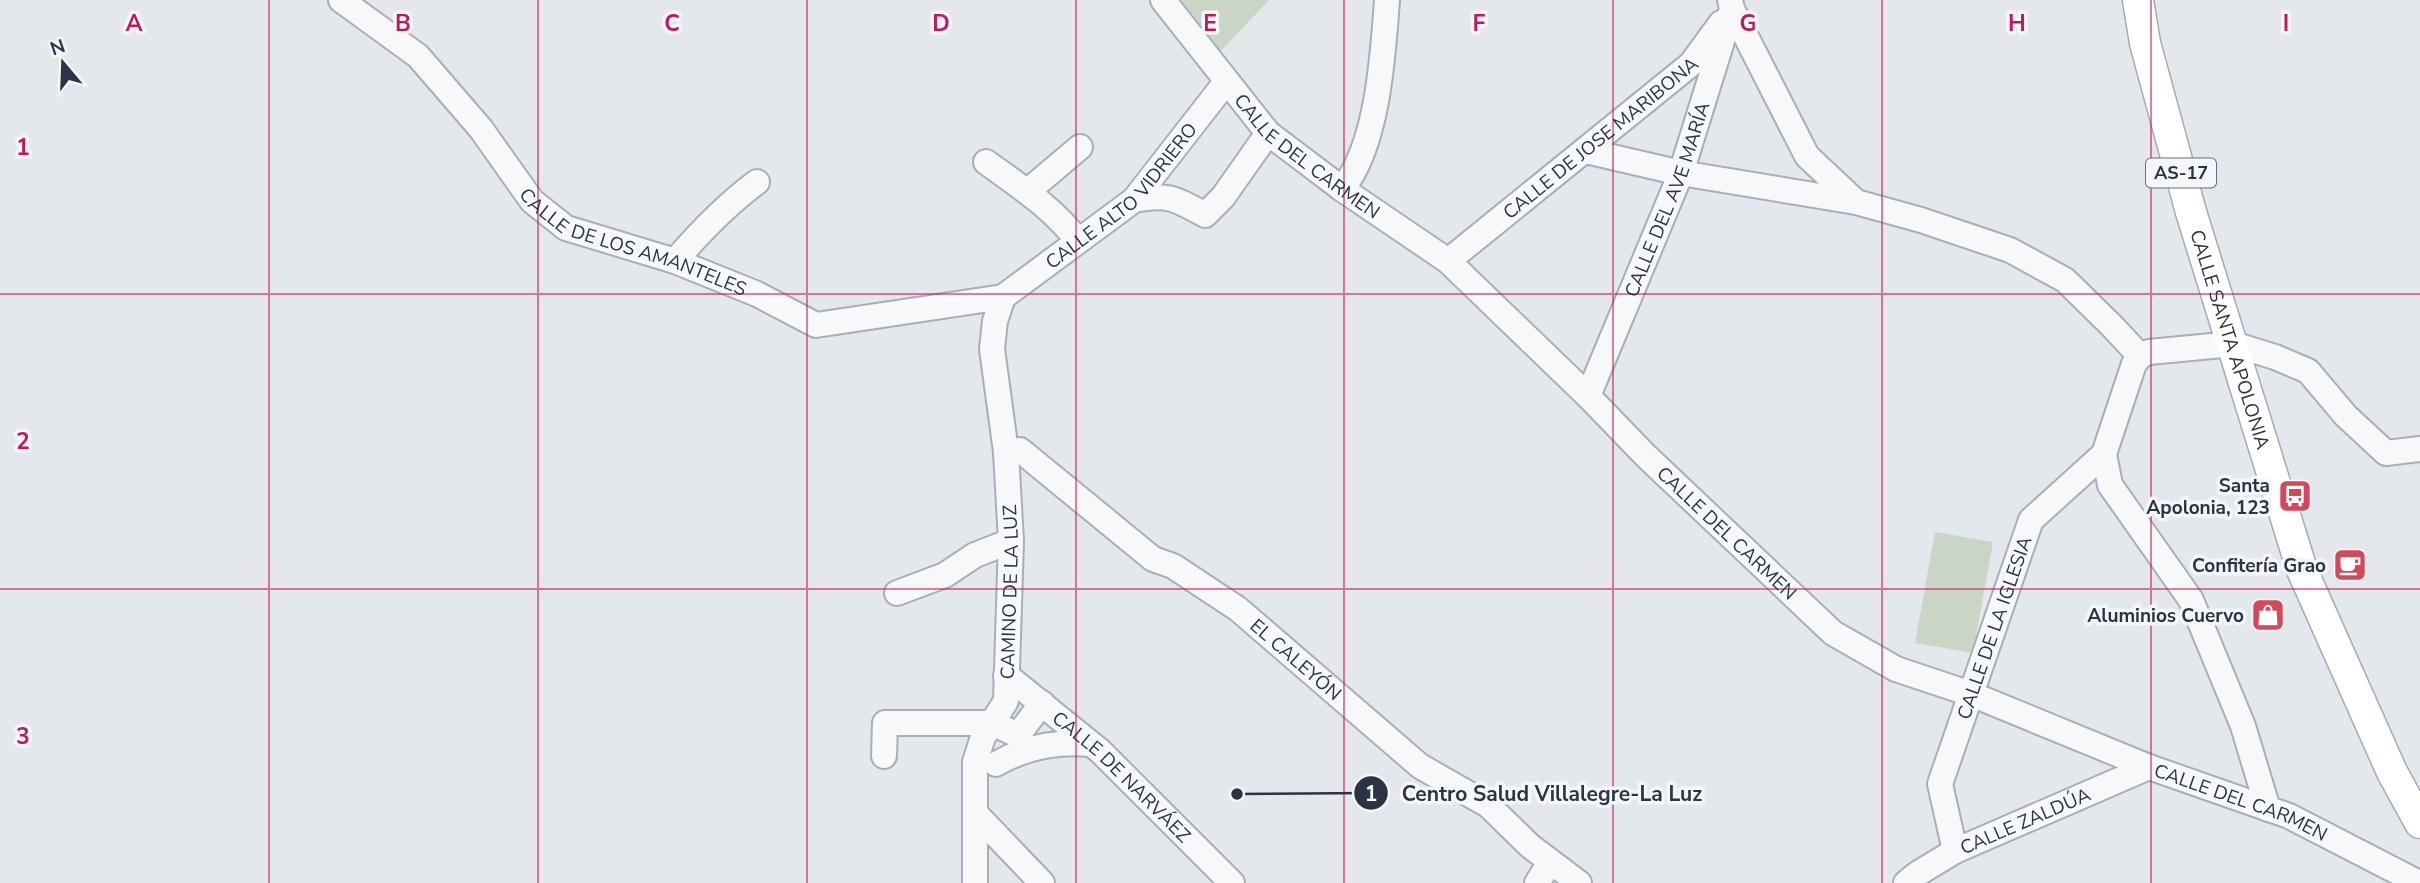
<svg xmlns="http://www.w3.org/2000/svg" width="2420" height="883" font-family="'Nunito Sans',sans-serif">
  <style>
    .green { fill: #c9d6c5 }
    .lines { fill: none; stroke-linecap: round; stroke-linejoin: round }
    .minor-casing { stroke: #a9aeb7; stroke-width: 28 }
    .major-casing { stroke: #a3abb8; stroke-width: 33 }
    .minor { stroke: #f7f8fa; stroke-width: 24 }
    .major { stroke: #fff; stroke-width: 30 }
    .grid { fill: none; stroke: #c2185b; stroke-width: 2; stroke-opacity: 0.55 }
    .labels { text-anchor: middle; stroke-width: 7; stroke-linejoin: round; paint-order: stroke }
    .shield { fill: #f4f6f9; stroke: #676e7b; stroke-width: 2 }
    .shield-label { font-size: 18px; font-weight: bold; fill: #2b3445 }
    .street-label { font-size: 19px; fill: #2b3445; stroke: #f4f6f9 }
    .poi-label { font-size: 19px; font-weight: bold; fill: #2b3445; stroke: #f4f6f9; text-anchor: end }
    .grid-label { font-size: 23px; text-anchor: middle; font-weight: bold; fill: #c2185b; stroke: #f4f6f9; stroke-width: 7; stroke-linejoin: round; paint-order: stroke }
    .leader { fill: none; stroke: #2b3445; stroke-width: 2.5 }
    .callout-dot { fill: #2b3445; stroke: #f4f6f9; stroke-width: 2.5 }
    .mark-label { font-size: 21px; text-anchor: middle; font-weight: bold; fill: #fff }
    .callout-label { font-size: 21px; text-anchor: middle; font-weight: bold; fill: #2b3445; stroke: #f4f6f9; stroke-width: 7; stroke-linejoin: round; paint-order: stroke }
  </style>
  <rect width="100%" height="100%" fill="#e4e7ec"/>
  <path class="green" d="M 1181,0 L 1269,0 L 1221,51 Z
    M 1935,532 L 1993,542 L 1973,653 L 1915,643 Z"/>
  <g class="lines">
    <defs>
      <g id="minor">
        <path id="s1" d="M 341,0 L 418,56 L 481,129 L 532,201 L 566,228 L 675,261 L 757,294 L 816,325 L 1003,297 L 1134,200 L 1226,82"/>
        <path id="s2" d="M 1163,0 L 1268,133 L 1342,189 L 1448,261 L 1588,396 L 1646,456 L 1833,633 L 1896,669 L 1971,694 L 2149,767 L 2289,816 L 2417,882"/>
        <path d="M 1732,9 L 1807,156 L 1856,202 L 1921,220 L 2010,250 L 2065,280 L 2112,326 L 2140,356"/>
        <path d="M 1586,151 L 1681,173 L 1856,202"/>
        <path d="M 986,162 C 1019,186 1053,208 1078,241"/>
        <path d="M 1342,189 C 1378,145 1383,55 1387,0"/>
        <path d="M 1028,191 L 1080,147"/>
        <path d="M 1134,200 C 1168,193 1176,199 1205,215 L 1223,197 L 1268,133"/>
        <path d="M 675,261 C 700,232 726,205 757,182"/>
        <path id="s3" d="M 1448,261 L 1691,64 L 1721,23"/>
        <path id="s4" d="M 1588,396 L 1681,173 L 1732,9 L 1730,0"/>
        <path id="s5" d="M 1006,452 L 1020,450 L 1153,559 L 1173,566 L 1238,609 L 1420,766 L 1488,805 L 1530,846 L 1579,883"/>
        <path d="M 2104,454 L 2110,485 L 2191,600 L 2243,726 L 2268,809"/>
        <path d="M 897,593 L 945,575 L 975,555 L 1011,541"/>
        <path id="s6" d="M 1006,675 L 1100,751 L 1232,883"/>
        <path d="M 884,756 L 885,723 L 992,723 L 1018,735 L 1042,703"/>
        <path d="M 996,764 C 1025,747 1056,741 1090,744"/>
        <path d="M 976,814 L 1042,883"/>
        <path id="s7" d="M 1955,851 L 1940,784 L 2031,520 L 2104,454 L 2134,364 L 2140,356 L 2149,352 L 2233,344 L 2275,357 L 2308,371 L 2346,416 L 2386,453 L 2420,449"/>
        <path id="s8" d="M 975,883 L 975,762 L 983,737 L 1006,701 L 1011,541 L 1006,452 L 992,349 L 995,321 L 1003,297"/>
        <path d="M 1537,883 L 1550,862"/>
        <path id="s9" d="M 1906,883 L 1917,874 L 1955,851 L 2149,767"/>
      </g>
      <g id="major">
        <path id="s10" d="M 2138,0 L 2145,43 L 2191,212 L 2302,570 L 2392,772 L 2420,823"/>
      </g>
    </defs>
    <use href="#minor" class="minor-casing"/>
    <use href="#major" class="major-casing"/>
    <use href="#minor" class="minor"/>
    <use href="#major" class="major"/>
  </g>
  <path class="grid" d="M 269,0 L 269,883M 538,0 L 538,883M 807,0 L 807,883M 1076,0 L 1076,883M 1344,0 L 1344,883M 1613,0 L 1613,883M 1882,0 L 1882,883M 2151,0 L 2151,883M 0,294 L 2420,294M 0,589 L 2420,589"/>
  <defs>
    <symbol id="bus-square" viewBox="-11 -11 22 22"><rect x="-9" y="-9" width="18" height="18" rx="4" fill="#d1495b" stroke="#f4f6f9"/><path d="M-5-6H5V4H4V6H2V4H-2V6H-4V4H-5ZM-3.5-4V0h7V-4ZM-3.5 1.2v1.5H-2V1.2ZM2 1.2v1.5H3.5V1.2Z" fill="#fff"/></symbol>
    <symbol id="cafe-square" viewBox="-11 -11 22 22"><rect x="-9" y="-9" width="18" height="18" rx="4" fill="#d1495b" stroke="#f4f6f9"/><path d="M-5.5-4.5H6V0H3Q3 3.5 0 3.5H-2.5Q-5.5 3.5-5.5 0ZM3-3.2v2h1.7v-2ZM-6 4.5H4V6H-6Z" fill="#fff"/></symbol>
    <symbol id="shop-square" viewBox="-11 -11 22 22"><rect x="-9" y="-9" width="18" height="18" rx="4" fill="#d1495b" stroke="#f4f6f9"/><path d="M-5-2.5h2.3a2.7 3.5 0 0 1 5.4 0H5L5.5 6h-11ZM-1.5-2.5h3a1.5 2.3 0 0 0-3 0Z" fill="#fff"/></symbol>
  </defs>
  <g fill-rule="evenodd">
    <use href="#bus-square" x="2276" y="477" width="38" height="38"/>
    <use href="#cafe-square" x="2331" y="546" width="38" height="38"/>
    <use href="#shop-square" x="2249" y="596" width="38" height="38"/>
  </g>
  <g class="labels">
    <rect class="shield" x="2146" y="158.5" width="70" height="29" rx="5"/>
    <g class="shield-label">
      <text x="2181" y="179">AS-17</text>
    </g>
    <g class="street-label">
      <text dy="7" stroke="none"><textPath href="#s3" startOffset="196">CALLE DE JOSE MARIBONA</textPath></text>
      <text dy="7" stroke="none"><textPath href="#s2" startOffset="214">CALLE DEL CARMEN</textPath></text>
      <text dy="7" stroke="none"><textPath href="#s1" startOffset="938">CALLE ALTO VIDRIERO</textPath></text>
      <text dy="7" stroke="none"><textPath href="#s4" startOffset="212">CALLE DEL AVE MARÍA</textPath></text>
      <text dy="7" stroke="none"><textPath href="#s1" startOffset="390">CALLE DE LOS AMANTELES</textPath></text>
      <text dy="7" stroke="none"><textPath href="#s10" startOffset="352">CALLE SANTA APOLONIA</textPath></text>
      <text dy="7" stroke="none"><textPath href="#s2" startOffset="780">CALLE DEL CARMEN</textPath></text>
      <text dy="7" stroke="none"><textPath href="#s8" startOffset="299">CAMINO DE LA LUZ</textPath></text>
      <text dy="7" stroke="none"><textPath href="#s7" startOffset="234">CALLE DE LA IGLESIA</textPath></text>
      <text dy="7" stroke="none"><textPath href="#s5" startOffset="362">EL CALEYÓN</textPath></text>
      <text dy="7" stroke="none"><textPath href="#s6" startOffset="154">CALLE DE NARVÁEZ</textPath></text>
      <text dy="7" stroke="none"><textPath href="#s2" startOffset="1368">CALLE DEL CARMEN</textPath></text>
      <text dy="7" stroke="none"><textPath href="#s9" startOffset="135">CALLE ZALDÚA</textPath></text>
    </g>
    <g class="poi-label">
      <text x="2270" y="492">Santa<tspan x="2270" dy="22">Apolonia, 123</tspan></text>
      <text x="2326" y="572">Confitería Grao</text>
      <text x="2244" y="622">Aluminios Cuervo</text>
    </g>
  </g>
  <g class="grid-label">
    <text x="134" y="31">A</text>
    <text x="403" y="31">B</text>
    <text x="672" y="31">C</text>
    <text x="941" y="31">D</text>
    <text x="1210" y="31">E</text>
    <text x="1479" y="31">F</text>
    <text x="1748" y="31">G</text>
    <text x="2017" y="31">H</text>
    <text x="2286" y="31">I</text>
    <text x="23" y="155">1</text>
    <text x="23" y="449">2</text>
    <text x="23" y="744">3</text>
  </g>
  <path class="leader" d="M1237 794L1371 793"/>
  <g class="callout-dot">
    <circle cx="1237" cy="794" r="7"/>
    <circle cx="1371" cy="793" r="18"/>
  </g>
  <g class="mark-label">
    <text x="1371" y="801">1</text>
  </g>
  <g class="callout-label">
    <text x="1552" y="801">Centro Salud Villalegre-La Luz</text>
  </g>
  <g transform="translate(63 63) rotate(341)" stroke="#f4f6f9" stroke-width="5" paint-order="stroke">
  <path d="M0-5L12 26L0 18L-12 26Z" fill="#2b3445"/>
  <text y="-10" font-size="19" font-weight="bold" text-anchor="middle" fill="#2b3445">N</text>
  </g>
</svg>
